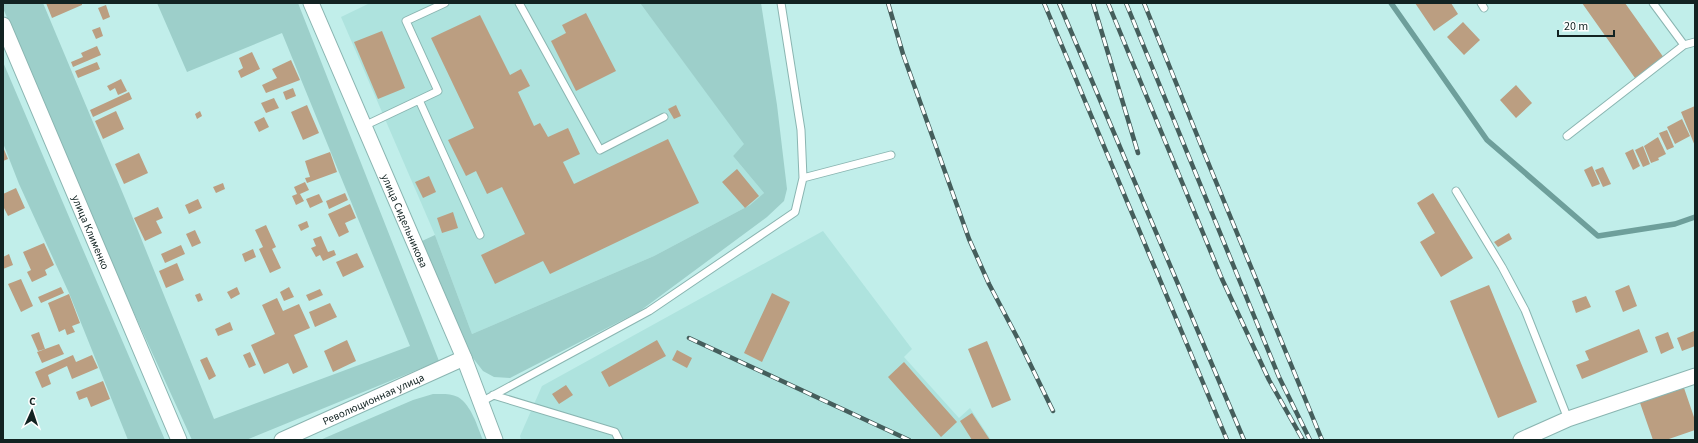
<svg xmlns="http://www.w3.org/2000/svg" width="1698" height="443" font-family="'Source Sans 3',sans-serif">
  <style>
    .built { fill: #aee3de }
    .green { fill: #9dcfca }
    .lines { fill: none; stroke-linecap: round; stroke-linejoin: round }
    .stream { stroke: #6e9f9b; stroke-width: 5.5 }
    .building { fill: #bb9e81 }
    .lane-casing { stroke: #8ab5b1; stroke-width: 9 }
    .street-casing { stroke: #8ab5b1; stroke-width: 17 }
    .lane { stroke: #fff; stroke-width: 7 }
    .street { stroke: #fff; stroke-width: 15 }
    .rail-casing { stroke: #455e5c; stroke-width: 4.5 }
    .rail { stroke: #fff; stroke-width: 3; stroke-dasharray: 9; stroke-linecap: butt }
    .labels { text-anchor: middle; stroke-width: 3; stroke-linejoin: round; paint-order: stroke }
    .street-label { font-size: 11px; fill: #122322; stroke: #fff }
  </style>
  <rect width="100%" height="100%" fill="#c1eeea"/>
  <path class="built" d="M 370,3 L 640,3 L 745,144 L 733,156 L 764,193 L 750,205 L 654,256 L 472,334 L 435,235 L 341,17 Z
    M 823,231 L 912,349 L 904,357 L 959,418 L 970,408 L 991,440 L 521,440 L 520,436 L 542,386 Z"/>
  <path class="green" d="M 3,3 L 43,3 L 126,201 L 214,419 L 410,346 L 282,33 L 187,72 L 157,3 L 298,3 L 439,361 L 246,440 L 192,440 L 87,210 L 3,8 Z
    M 640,3 L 761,3 L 777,105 L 787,189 L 784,201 L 767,217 L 640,311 L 510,378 L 494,377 L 483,371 L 469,353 L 422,241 L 435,235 L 472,334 L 654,256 L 750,205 L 764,193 L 733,156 L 744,144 Z
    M 3,62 L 81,245 L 165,440 L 128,440 L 69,293 L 19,184 L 3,143 Z
    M 433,394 C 441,394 450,393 458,397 C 472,406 477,426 483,440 L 320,440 L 413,400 Z"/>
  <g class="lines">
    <path class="stream" d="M 1391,3 L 1487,140 L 1598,236 L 1675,224 L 1695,217"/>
  </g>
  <path class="building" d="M 46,3 L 82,3 L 82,5 L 52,18 Z
    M 1415,3 L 1451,3 L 1458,14 L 1434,31 Z
    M 1582,3 L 1625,3 L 1664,58 L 1635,78 Z
    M 106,5 L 110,17 L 103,20 L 98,8 Z
    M 586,13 L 616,71 L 576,91 L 551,41 L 566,33 L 562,25 Z
    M 480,15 L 510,75 L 521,69 L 530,86 L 518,92 L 534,126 L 540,123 L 548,137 L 568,128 L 580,154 L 563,162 L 574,184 L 668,139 L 699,203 L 550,274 L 543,261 L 495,284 L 481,255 L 525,234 L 502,187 L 487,194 L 476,171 L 466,176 L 448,140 L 474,128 L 431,38 Z
    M 1463,22 L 1480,40 L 1464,55 L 1447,37 Z
    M 100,27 L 103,36 L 96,39 L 92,30 Z
    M 382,31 L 405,88 L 378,99 L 354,42 Z
    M 97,46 L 101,55 L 73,67 L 71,62 L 83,57 L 81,53 Z
    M 252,52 L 260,69 L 241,78 L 238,71 L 243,68 L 239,58 Z
    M 291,60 L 300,80 L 266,93 L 262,85 L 277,78 L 272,69 Z
    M 97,62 L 100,69 L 78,78 L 75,71 Z
    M 121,79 L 127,91 L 118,95 L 115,88 L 110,91 L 107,86 Z
    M 1516,85 L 1532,103 L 1516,118 L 1500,100 Z
    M 293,88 L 296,96 L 286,100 L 283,92 Z
    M 129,92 L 132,99 L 93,117 L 90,110 Z
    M 274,98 L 279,108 L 266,113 L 261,103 Z
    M 307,105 L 319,133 L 303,140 L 291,112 Z
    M 676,105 L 681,116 L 674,119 L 668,109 Z
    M 1695,106 L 1695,146 L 1681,112 Z
    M 116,111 L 124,129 L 103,139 L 95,121 Z
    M 200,111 L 202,116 L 197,119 L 195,114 Z
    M 264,117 L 269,127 L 259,132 L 254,122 Z
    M 1682,119 L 1690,136 L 1675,144 L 1667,127 Z
    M 1667,130 L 1674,147 L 1667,150 L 1659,133 Z
    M 1658,137 L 1666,154 L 1658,158 L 1654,148 L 1659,160 L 1651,163 L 1644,146 Z
    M 1643,146 L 1650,164 L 1643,167 L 1635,150 Z
    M 3,147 L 8,159 L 3,161 Z
    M 1633,149 L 1640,166 L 1633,170 L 1625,153 Z
    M 330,152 L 337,172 L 307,183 L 305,178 L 310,177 L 305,161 Z
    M 139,153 L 148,173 L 124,184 L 115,164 Z
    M 1592,166 L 1600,184 L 1592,187 L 1584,170 Z
    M 1603,167 L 1611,184 L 1603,187 L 1595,170 Z
    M 737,169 L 759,196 L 745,208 L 722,182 Z
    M 429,176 L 436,192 L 423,198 L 415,182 Z
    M 305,182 L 309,190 L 300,194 L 304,201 L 296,205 L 292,196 L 297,194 L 294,187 Z
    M 223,183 L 225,189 L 216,193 L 213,187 Z
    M 16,188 L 25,208 L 8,216 L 3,206 L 3,194 Z
    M 345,193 L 348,200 L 329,209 L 326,201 Z
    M 1433,193 L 1473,258 L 1441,277 L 1420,242 L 1435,233 L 1417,203 Z
    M 319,194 L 323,202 L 310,208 L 306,199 Z
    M 198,199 L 202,208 L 189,214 L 185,205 Z
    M 350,204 L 356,218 L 345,223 L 349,232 L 339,237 L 328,214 Z
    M 158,207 L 163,218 L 156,221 L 162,233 L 145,241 L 134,218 Z
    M 453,212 L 458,228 L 442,233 L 437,218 Z
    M 307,221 L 309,227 L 301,231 L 298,225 Z
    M 266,225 L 276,247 L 272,249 L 281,268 L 270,273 L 259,249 L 263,247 L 255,230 Z
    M 195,230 L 201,243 L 192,247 L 186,234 Z
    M 1509,233 L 1512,239 L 1498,247 L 1494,242 Z
    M 321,236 L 328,252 L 334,250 L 336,255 L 323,261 L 320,255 L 316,257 L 311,248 L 316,246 L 313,239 Z
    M 44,243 L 54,265 L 45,270 L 47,275 L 32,282 L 27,272 L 31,270 L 23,252 Z
    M 181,245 L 185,254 L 165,263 L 161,254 Z
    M 253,249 L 256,257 L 245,262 L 242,254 Z
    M 357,253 L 364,267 L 343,277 L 336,262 Z
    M 9,254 L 13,265 L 3,269 L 3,257 Z
    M 177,263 L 184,280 L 166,288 L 159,271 Z
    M 21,279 L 33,306 L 21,312 L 8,284 Z
    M 1489,285 L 1537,402 L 1498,418 L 1450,301 Z
    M 1629,285 L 1637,306 L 1623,312 L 1615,291 Z
    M 61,287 L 64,293 L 41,303 L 38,297 Z
    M 237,287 L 240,294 L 231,299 L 227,292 Z
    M 289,287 L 294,297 L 284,301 L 280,292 Z
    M 320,289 L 323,295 L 309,301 L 306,295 Z
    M 200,293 L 203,300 L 198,302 L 195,295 Z
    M 772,293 L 790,302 L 762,362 L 744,353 Z
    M 69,294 L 80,323 L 72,326 L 75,332 L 67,335 L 65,329 L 59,332 L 48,303 Z
    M 1586,296 L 1591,307 L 1576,313 L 1572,301 Z
    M 277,298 L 283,311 L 299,304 L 310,328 L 294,335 L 308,367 L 293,374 L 288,363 L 264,374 L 251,345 L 275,334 L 262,305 Z
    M 330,303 L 337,317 L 315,327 L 309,312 Z
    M 230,322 L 233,330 L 218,336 L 215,329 Z
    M 1639,329 L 1648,352 L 1582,379 L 1576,365 L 1589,360 L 1585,351 Z
    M 1694,331 L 1695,346 L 1682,351 L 1677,338 Z
    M 39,332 L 45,349 L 38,351 L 31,335 Z
    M 1668,332 L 1674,348 L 1661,354 L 1655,337 Z
    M 347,340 L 356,361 L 333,372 L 324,351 Z
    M 657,340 L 666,356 L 609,387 L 601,372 Z
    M 987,341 L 1011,400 L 992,408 L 968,349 Z
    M 59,344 L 64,354 L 42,363 L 37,352 Z
    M 677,350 L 692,358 L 687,368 L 672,360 Z
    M 250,352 L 256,365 L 249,368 L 243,355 Z
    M 73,355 L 76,362 L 92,355 L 98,368 L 72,379 L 67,366 L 48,375 L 51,384 L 42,388 L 35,372 Z
    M 207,357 L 216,376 L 209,380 L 200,360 Z
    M 904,362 L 957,422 L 941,437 L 888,377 Z
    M 103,381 L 110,399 L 91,407 L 87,397 L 79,400 L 76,392 Z
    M 566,385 L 573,395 L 559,404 L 552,394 Z
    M 1683,385 L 1695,420 L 1695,430 L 1666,440 L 1653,440 L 1639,400 Z
    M 972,413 L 990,440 L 972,440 L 960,421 Z"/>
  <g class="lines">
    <defs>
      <path id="lane" d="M 519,3 L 600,150 L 664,117
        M 1481,3 L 1484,8
        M 1653,3 L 1684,45 L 1695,42
        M 419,100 L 480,235
        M 364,126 L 438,91 L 406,21 L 445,3
        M 1567,136 L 1684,45
        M 803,178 L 891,155
        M 1456,191 L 1502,267 L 1525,310 L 1568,419
        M 493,395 L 615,432 L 619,440
        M 481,402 L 649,311 L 795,212 L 803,178 L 801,130 L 781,3"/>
      <g id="street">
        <path id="s1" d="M 311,3 L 464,358 L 495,440"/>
        <path id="s2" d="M 3,25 L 179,440"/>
        <path id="s3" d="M 282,440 L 464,358"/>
        <path d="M 1521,440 L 1568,419 L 1695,376"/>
      </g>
    </defs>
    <use href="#lane" class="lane-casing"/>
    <use href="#street" class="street-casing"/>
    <use href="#lane" class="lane"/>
    <use href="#street" class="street"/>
    <defs>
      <path id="rail" d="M 888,3 L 903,54 L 969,239 L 989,284 L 1018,339 L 1053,411
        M 1044,3 L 1227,440
        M 1059,3 L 1244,440
        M 1093,3 L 1138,153
        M 1108,3 L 1222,279 L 1269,380 L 1303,440
        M 1126,3 L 1279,377 L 1310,440
        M 1144,3 L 1205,155 L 1322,440
        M 689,338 L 909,440"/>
    </defs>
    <use href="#rail" class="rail-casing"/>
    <use href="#rail" class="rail"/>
  </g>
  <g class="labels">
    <g class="street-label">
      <text dy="4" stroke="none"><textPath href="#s1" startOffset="237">улица Сидельникова</textPath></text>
      <text dy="4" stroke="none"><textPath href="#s2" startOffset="225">улица Клименко</textPath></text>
      <text dy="4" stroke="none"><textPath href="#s3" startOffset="100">Революционная улица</textPath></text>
    </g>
  </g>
  <rect width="1698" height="443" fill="none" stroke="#122322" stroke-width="8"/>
  <g transform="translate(32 411) rotate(3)" stroke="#ffffff" stroke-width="3" paint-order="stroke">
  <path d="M0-3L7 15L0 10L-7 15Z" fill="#122322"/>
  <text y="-6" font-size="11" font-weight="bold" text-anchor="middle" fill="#122322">С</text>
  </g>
  <path d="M1558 30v6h56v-6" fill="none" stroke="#122322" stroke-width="2"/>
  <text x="1564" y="30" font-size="12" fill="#122322" stroke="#ffffff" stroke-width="3" paint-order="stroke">20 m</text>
</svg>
